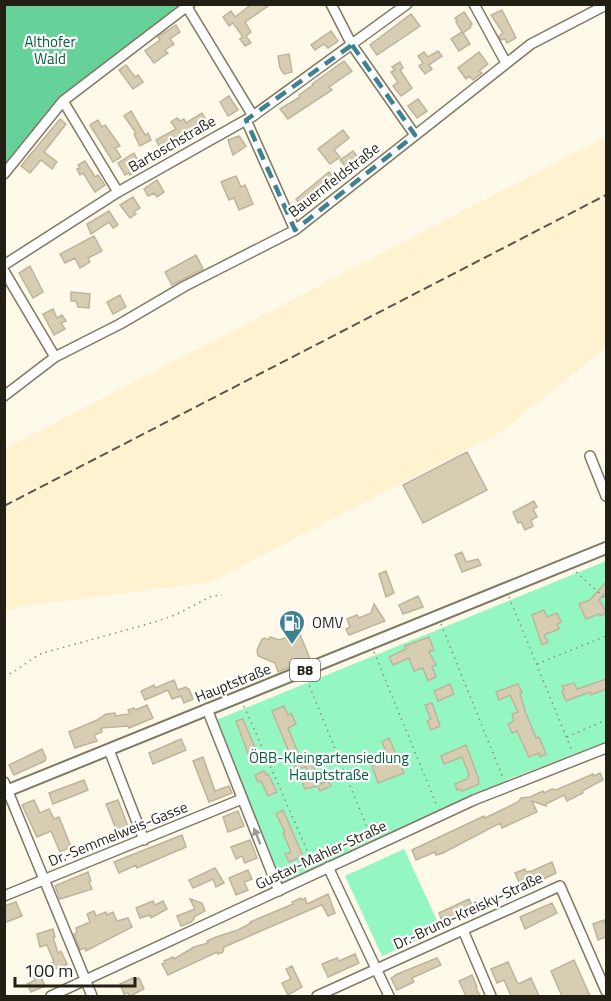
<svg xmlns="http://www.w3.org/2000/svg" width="611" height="1001" font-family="'Titillium Web',sans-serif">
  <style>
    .built { fill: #fef2d0 }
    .green { fill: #94f7c1 }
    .forest { fill: #66d199 }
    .building { fill: #d6cdb3; stroke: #bdb49b; stroke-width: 1.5 }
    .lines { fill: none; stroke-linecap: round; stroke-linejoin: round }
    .minor-casing { stroke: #807860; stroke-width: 12 }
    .major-casing { stroke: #807860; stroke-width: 14 }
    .path { stroke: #8e897c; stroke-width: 1.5; stroke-dasharray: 1.5 4.5; stroke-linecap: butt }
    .minor { stroke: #fff; stroke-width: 9 }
    .major { stroke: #fff; stroke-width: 10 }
    .rail { stroke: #5b574b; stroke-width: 2; stroke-dasharray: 9 4.5; stroke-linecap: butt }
    .oneway { fill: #9c9a96 }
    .marked { fill: none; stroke: #3e8290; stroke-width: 4.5; stroke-dasharray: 12 8; stroke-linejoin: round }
    .labels { text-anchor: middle; stroke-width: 4.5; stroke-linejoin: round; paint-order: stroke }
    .shield { fill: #fff; stroke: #64625b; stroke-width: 1.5 }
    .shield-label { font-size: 14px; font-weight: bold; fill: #221f15 }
    .park-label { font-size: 15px; fill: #065d3a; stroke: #fff }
    .street-label { font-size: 15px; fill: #221f15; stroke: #fff }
    .poi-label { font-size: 15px; fill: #221f15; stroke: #fff; text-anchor: start }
  </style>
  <rect width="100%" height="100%" fill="#fff9e9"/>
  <path class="built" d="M 606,137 L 606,347 L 503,431 L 210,582 L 23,606 L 5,611 L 5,449 Z"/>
  <path class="green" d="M 606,561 L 606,742 L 509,779 L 281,883 L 216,720 Z
    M 404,849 L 441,929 L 382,956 L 345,876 Z"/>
  <path class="forest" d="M 5,5 L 185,5 L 61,100 L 5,169 Z"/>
  <path class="building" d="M 252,4 L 271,4 L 245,22 L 251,32 L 246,36 L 251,43 L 245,46 L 240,39 L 243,37 L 233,23 L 229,26 L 223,17 L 231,11 L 235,17 Z
    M 502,10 L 516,38 L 507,43 L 505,39 L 501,40 L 499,36 L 503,33 L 491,15 Z
    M 464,12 L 472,24 L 470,25 L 471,27 L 463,33 L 470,44 L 459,51 L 451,39 L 462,32 L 456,22 L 457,21 L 455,18 Z
    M 411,14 L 420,26 L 377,55 L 370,45 Z
    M 176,25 L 180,32 L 170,39 L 174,44 L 165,50 L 168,53 L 154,63 L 145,51 L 160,40 L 158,37 Z
    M 331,31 L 338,41 L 328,48 L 324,44 L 315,50 L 311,45 Z
    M 438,51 L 442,56 L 429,65 L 432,69 L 425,74 L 419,66 L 423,63 L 418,56 L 424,52 L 428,57 Z
    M 479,52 L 488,64 L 479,71 L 482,73 L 473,80 L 469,76 L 466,79 L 458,68 Z
    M 289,54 L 292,72 L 284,74 L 280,68 L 278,56 Z
    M 344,61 L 352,71 L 329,87 L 332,90 L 288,119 L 280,109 L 300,97 L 299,95 L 313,85 L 312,84 Z
    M 400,62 L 403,68 L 400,70 L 412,88 L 401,96 L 393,86 L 398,82 L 391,72 L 395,70 L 392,67 Z
    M 126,65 L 135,77 L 138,75 L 143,82 L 133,89 L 119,70 Z
    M 229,96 L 238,110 L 228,116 L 220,102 Z
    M 418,99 L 427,111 L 417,118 L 408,106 Z
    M 131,111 L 145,135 L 148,133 L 151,140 L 140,146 L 134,134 L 136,133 L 124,116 Z
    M 202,113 L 210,127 L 184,142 L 182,140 L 162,151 L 156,140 L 176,129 L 171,122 L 177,118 L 180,121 L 184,119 L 186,123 Z
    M 60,119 L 66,124 L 44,152 L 57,162 L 52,169 L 41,160 L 30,173 L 21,166 Z
    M 98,120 L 102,127 L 105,125 L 120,146 L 115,148 L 121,157 L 113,162 L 90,125 Z
    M 343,130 L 349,138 L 334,150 L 340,157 L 330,164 L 318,149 Z
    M 239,136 L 246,146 L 233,155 L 228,140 Z
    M 353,151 L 362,163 L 349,171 L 340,160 Z
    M 134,153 L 142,168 L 130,175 L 129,173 L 125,175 L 118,163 Z
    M 85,161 L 95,177 L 98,175 L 105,185 L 95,192 L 83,173 L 80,175 L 77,169 L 80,168 L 78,165 Z
    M 329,172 L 338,183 L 304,209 L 296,199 Z
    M 236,176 L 241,187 L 245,185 L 253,204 L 239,210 L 234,198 L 229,200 L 221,182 Z
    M 157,180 L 164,192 L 157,197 L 154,193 L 148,196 L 144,189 Z
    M 133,197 L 140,208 L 134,212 L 136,214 L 130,218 L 120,205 Z
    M 109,211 L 118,225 L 113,228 L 109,222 L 91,234 L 87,224 Z
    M 94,236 L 102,251 L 88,258 L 90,262 L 80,268 L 75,258 L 65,263 L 60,254 Z
    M 196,255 L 203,269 L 172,285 L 165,272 Z
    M 30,266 L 43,292 L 33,298 L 19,273 Z
    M 71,292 L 90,294 L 89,308 L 78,307 L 76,301 L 71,301 Z
    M 120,295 L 126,307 L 113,314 L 107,302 Z
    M 53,309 L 57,318 L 62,315 L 66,321 L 61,323 L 65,329 L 54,335 L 43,314 Z
    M 467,452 L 487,490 L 423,523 L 403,485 Z
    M 534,501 L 537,507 L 533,509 L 537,517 L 531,520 L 533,526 L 525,530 L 521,522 L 518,523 L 513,512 Z
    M 462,552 L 466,562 L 478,559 L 481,565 L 462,572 L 455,555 Z
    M 386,571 L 394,593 L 386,597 L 379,574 Z
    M 606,582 L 606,592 L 599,600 L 606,612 L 601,616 L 599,614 L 586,619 L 579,604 L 590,600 Z
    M 418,596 L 423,607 L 403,614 L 399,605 Z
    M 374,604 L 385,621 L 349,635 L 346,629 L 350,627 L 347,619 L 357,615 L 359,618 L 371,613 Z
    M 544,610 L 547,617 L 557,613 L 561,622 L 557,624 L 559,629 L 544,635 L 548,642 L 542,645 L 532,615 Z
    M 298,621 L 301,627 L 298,629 L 310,659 L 278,672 L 275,663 L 258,656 L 257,650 L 262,639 L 265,638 L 268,640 L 270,637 L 279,640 L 288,637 L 283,627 Z
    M 429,637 L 434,650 L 429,652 L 436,665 L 432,667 L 436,677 L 428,681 L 423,668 L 414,671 L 409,658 L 393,665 L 389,657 L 406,649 L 405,646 Z
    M 606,679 L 606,689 L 591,695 L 590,692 L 566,701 L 562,691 L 564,690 L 562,686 L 574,683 L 577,689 Z
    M 174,680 L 178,690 L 186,687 L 187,689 L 189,689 L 193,699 L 184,703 L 181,696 L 172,699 L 168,690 L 145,700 L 141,691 L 154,685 L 155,688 Z
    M 450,684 L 454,694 L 438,701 L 434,691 Z
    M 518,684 L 522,693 L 520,694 L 526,713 L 536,738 L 539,737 L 546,754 L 540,757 L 539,753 L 529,757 L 517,731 L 512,733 L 508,724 L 514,721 L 512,714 L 518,712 L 510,695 L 499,700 L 496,692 Z
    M 432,703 L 440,726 L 431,730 L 427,721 L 431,719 L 425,705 Z
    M 147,705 L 153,718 L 129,728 L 128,726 L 101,728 L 102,732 L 94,735 L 97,741 L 75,748 L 69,732 L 97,720 L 106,714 L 115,713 L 115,716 L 130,714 L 128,710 L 134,708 L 135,710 Z
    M 284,706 L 288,715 L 291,713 L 296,724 L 288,728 L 300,758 L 308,754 L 321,784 L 328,781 L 331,786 L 320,791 L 318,786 L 305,789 L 302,782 L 311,778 L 306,767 L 296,769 L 272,711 Z
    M 243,719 L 258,755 L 250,759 L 236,721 Z
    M 389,738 L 404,773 L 378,783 L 372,766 L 389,758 L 382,742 Z
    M 181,739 L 186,750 L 153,764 L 149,753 Z
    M 466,745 L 479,780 L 478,781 L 479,784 L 462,791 L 461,789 L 457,790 L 455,784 L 467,779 L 469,774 L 462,757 L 444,764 L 441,756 Z
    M 42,749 L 46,758 L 45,761 L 14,775 L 9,765 Z
    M 203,757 L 215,791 L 229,786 L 232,793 L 209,802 L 193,761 Z
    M 264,771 L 266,775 L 268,774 L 277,792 L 268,796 L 261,781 L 258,782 L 255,775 Z
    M 600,773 L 603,780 L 582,791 L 583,793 L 567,801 L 564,795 L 546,804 L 546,806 L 532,801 L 537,812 L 502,828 L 500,823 L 443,853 L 436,855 L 435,852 L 416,860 L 412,850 L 484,816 L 485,818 L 518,802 L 521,798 L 530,797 L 543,791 L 544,793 L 552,789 L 556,790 L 593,774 L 594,776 Z
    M 84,780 L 88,790 L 53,804 L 49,793 Z
    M 34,800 L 40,813 L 49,809 L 54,819 L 59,817 L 71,847 L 60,852 L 51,831 L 37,837 L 22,805 Z
    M 118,800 L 130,832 L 127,834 L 127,836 L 120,839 L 106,804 Z
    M 283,810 L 303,856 L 289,862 L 285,854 L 291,852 L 283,833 L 285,832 L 276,814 Z
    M 238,811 L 244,826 L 228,832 L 223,817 Z
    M 182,835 L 186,847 L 137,868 L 136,865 L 119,873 L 114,862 Z
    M 250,840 L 257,858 L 245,863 L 242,856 L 236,859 L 231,847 Z
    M 552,862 L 556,873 L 522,889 L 515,873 L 525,869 L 526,872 L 532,871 Z
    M 215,868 L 224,883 L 216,887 L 213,879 L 193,888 L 189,880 Z
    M 248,870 L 252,879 L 244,882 L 248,890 L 236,895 L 229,878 Z
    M 88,872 L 91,881 L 89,882 L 92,889 L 60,899 L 55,886 Z
    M 328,894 L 335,913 L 328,916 L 322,905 L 319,906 L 224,947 L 223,952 L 218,954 L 217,952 L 168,975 L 162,964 L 165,963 L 164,961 L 173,957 L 174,959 L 194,947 L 208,943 L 207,941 L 216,937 L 238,930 L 251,923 L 250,922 L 293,904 L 292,902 L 301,898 L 302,900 L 305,898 L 307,904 Z
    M 190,899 L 202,903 L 205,911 L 194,917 L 194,919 L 191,922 L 181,926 L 177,916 L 195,909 Z
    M 469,899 L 474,910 L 443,924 L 439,913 Z
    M 153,901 L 155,905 L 163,901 L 167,909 L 151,918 L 150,915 L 140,918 L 136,908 Z
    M 16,902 L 22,916 L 4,923 L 4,906 Z
    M 552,903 L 557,913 L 525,929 L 520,917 Z
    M 94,911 L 96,916 L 106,912 L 107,915 L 113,912 L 117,921 L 128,918 L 132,927 L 86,951 L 85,948 L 80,950 L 74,934 L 77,932 L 76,928 L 90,922 L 87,914 Z
    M 604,920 L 606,926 L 606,937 L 598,940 L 593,924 Z
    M 53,929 L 55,937 L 53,937 L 58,953 L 61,951 L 67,964 L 53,970 L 50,964 L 54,962 L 47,945 L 40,947 L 37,934 Z
    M 355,954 L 359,963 L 328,977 L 322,964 L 337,958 L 339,961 Z
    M 437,958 L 441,965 L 412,978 L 414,982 L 397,990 L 391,978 L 395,976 L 395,975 Z
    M 574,960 L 590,996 L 562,996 L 551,971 Z
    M 508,962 L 518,984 L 531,978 L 539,996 L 511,996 L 504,980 L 497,983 L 491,969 Z
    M 292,966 L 302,987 L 288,995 L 282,983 L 291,979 L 286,969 Z
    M 39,972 L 45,986 L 31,992 L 27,984 L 35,980 L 33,975 Z
    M 472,975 L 477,987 L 476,988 L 480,996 L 466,996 L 459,981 Z
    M 133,978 L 134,980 L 139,978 L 144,989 L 130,996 L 128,993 L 124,994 L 120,984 Z"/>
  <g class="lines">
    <defs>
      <path id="minor" d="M 331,4 L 352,45 L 415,135
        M 474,4 L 506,63
        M 187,7 L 253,116
        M 63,101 L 118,192
        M 246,120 L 295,230
        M 4,174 L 63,101 L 190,4
        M 4,265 L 118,192 L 253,116 L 407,4
        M 4,271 L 55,357
        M 4,396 L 55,357 L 120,324 L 185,286 L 295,230 L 531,44 L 606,5
        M 590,456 L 606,496
        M 207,709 L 279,891
        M 109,750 L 144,840
        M 4,782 L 92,996
        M 328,867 L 389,996
        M 4,896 L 242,799
        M 463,930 L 491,996
        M 51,996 L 474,800 L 606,748
        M 317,996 L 560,886 L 606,991"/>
      <path id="major" d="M 4,792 L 606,548"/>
    </defs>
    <use href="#minor" class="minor-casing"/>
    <use href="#major" class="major-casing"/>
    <path class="path" d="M 576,572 L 606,599
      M 509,597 L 572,751
      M 441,624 L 503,778
      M 374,652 L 437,806
      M 537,664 L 606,636
      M 4,676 C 19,671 29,659 43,653 L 155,622 L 175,615 L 212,596 L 222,595
      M 307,680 L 371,837
      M 244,706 L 313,864
      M 567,737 L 606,720"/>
    <use href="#minor" class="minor"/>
    <use href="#major" class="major"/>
    <path class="rail" d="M 4,506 L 606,195"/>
  </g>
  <defs><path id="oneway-solid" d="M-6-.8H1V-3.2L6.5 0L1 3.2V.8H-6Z" transform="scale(1.5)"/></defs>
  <use class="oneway" href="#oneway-solid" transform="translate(257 836) rotate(-112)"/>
  <path class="marked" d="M 352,45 L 415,135 L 295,230 L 246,120 Z"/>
  <defs>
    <symbol id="fuel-pin" viewBox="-11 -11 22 30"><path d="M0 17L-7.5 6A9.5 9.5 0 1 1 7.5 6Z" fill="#3e8290" stroke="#fff"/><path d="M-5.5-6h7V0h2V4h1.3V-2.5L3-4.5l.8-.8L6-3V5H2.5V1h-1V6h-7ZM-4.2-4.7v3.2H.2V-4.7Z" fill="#fff"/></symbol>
  </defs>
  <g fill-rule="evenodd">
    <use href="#fuel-pin" x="277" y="608" width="30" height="40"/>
  </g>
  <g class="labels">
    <rect class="shield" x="290" y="659" width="30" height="22" rx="4.5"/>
    <g class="shield-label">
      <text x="305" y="675">B8</text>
    </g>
    <g class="park-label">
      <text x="50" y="47">Althofer<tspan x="50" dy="17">Wald</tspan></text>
      <text x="329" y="763">ÖBB-Kleingartensiedlung<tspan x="329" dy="17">Hauptstraße</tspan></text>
    </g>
    <g class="street-label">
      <text transform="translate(172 144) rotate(-30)" y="5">Bartoschstraße</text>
      <text transform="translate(334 180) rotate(-38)" y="5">Bauernfeldstraße</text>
      <text transform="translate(233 683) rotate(-22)" y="5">Hauptstraße</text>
      <text transform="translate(118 834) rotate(-22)" y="5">Dr.-Semmelweis-Gasse</text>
      <text transform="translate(321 855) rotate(-25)" y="5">Gustav-Mahler-Straße</text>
      <text transform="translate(468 911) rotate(-25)" y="5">Dr.-Bruno-Kreisky-Straße</text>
    </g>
    <g class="poi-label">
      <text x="312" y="628">OMV</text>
    </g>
  </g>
  <rect width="611" height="1001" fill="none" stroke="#221f15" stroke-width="12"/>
  <path d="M15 977v9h120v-9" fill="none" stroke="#221f15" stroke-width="3"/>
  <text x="24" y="977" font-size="18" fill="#221f15" stroke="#ffffff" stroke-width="4.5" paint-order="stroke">100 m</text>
</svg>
